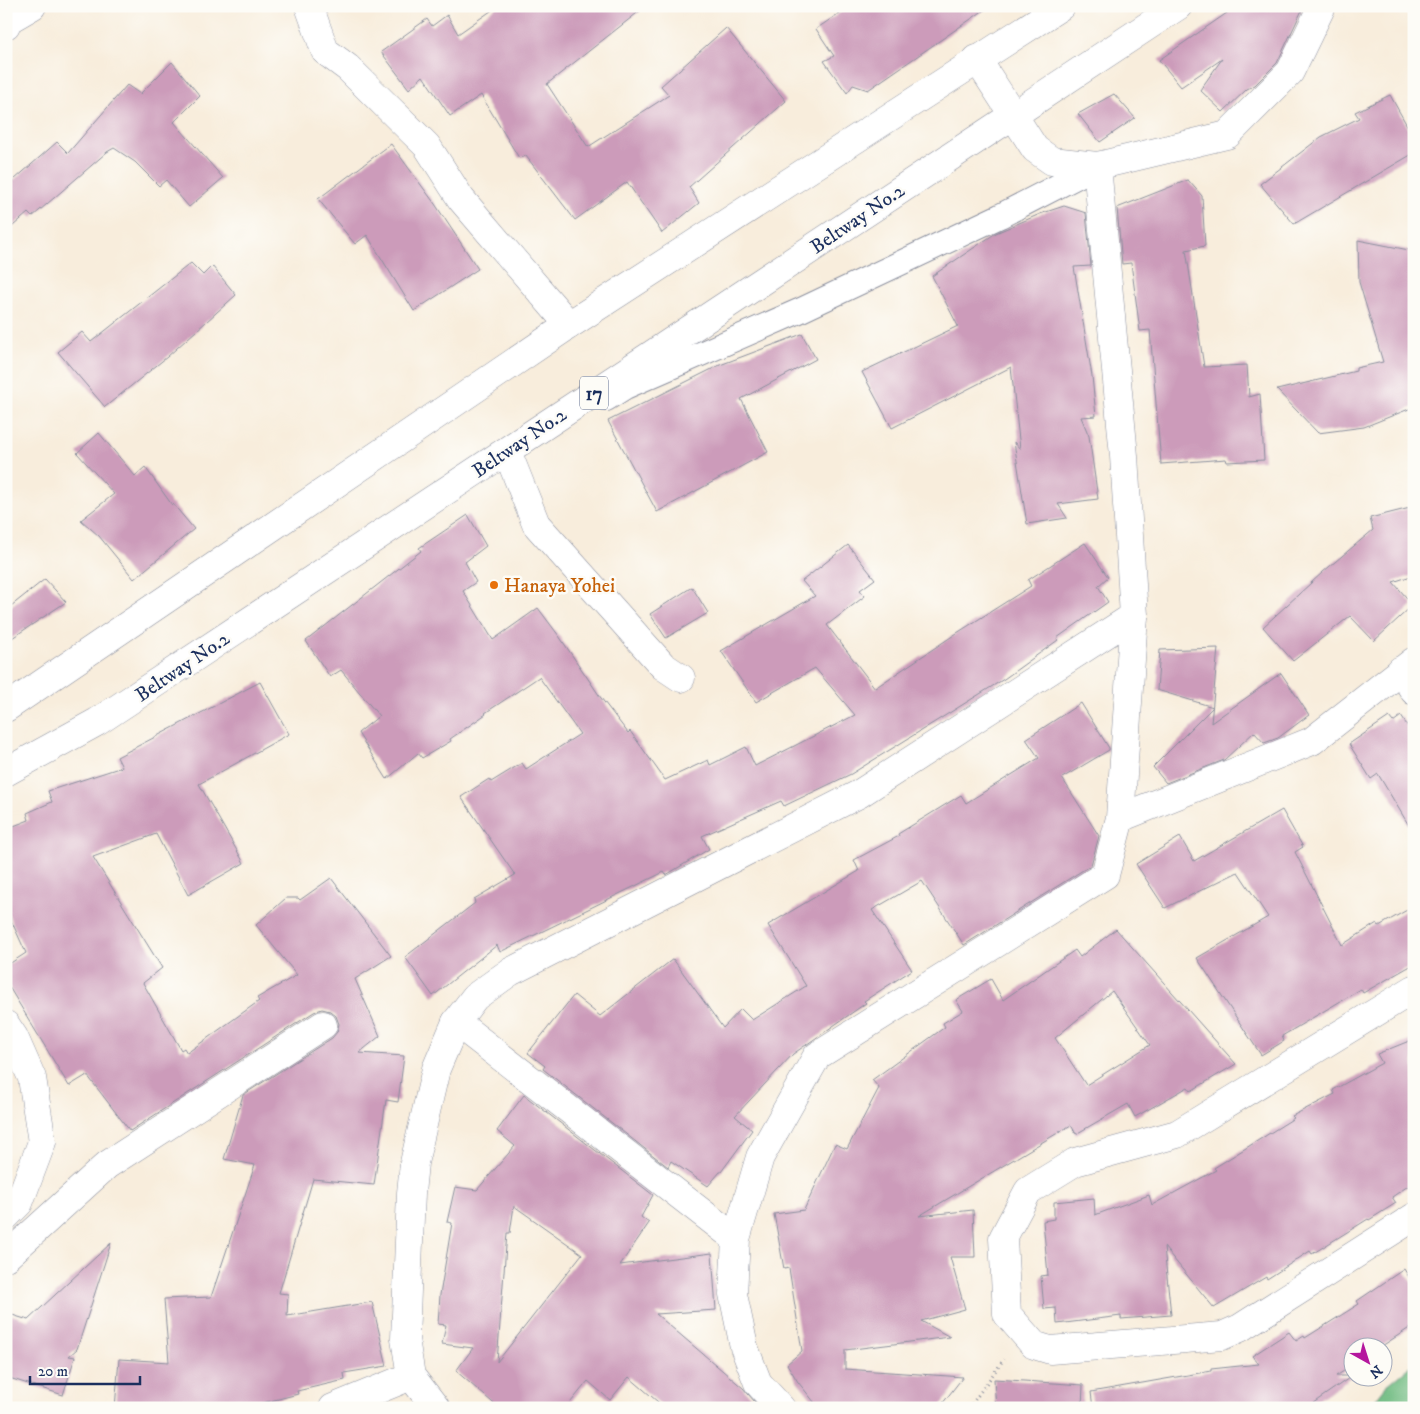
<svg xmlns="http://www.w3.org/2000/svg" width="1420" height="1414" font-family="'IM FELL DW Pica',serif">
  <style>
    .forest { fill: #75be85; stroke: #487672 }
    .building { fill: #cc9bba; fill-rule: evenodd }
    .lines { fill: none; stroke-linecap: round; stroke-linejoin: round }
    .pedestrian-casing { stroke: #8a8e9d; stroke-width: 26 }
    .minor-casing { stroke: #8a8e9d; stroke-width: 29 }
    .tertiary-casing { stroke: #8a8e9d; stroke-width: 29 }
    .primary-casing { stroke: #8a8e9d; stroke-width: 29 }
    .path { stroke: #8a8e9d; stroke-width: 3; stroke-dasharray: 1 4; stroke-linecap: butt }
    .pedestrian { stroke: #fff; stroke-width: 24 }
    .minor { stroke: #fff; stroke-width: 28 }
    .tertiary { stroke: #fff; stroke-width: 28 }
    .primary { stroke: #fff; stroke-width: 28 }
    .food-dot { fill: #e8710a; stroke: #fdfcf7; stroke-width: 2 }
    .labels { text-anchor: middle; stroke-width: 5; stroke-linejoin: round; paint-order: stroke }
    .shield { fill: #fdfcf7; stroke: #5f6c8c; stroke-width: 1 }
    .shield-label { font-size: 19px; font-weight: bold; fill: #1b2f5e }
    .street-label { font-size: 20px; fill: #1b2f5e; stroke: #fdfcf7 }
    .food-label { font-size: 20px; fill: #c56008; stroke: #fdfcf7; text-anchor: start }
  </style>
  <rect width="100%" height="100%" fill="#fdfcf7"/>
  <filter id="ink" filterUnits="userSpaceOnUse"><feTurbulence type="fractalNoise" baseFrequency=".02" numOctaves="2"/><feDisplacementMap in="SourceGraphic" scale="10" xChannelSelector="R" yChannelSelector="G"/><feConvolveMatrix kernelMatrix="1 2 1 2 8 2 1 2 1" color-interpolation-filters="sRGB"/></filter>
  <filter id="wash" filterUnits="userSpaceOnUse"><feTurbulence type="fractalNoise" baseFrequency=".0096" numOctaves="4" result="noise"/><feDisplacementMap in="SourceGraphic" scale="20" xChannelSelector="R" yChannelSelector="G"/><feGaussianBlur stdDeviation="1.12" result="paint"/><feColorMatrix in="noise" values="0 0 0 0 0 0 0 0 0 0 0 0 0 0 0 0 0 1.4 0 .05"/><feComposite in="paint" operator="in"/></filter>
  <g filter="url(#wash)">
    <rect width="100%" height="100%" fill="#f8eddc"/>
    <path class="forest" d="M 1414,1363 L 1414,1408 L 1369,1408 L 1386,1386 Z"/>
    <g id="blocks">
      <path class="building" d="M 498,6 L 646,6 L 547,84 L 588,147 L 669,95 L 661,86 L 726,28 L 786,101 L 689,187 L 699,203 L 662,233 L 627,182 L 575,220 L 526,156 L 519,158 L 481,95 L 450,116 L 423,76 L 409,89 L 381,52 L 427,19 L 432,26 L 447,15 L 458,34 Z
        M 850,6 L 990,6 L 868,90 L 853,85 L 847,93 L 824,61 L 834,56 L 816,29 Z
        M 1237,6 L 1304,6 L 1277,63 L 1255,85 L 1247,89 L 1223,112 L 1200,90 L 1222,59 L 1181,87 L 1159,60 Z
        M 172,62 L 200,96 L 174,122 L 223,178 L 189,207 L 166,180 L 159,186 L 135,162 L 114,148 L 107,152 L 32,217 L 28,213 L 6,232 L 6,187 L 57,142 L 68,153 L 127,85 L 140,94 Z
        M 1114,94 L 1135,118 L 1100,142 L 1078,114 Z
        M 1390,95 L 1414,138 L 1414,153 L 1294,224 L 1260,184 L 1321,137 L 1359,118 L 1355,112 Z
        M 391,144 L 435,204 L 478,269 L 414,311 L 367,235 L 355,244 L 318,199 Z
        M 1188,180 L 1202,196 L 1205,246 L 1186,250 L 1204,367 L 1247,365 L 1249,397 L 1260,394 L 1264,460 L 1227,462 L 1226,459 L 1161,464 L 1150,330 L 1140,331 L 1131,263 L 1122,264 L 1117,208 Z
        M 1064,206 L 1086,213 L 1091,266 L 1074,267 L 1092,376 L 1096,416 L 1081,417 L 1089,436 L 1098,499 L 1058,504 L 1067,518 L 1027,524 L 1014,442 L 1020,449 L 1011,367 L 892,428 L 862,372 L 958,326 L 932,276 L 996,233 L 1040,214 Z
        M 1358,240 L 1414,251 L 1414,407 L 1364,427 L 1318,433 L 1277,390 L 1356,371 L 1356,368 L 1383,362 L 1359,282 Z
        M 191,263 L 203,275 L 212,266 L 236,295 L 167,357 L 105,407 L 58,352 L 82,332 L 91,342 Z
        M 802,334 L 816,359 L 741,399 L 768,452 L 657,512 L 608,421 L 720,365 Z
        M 99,433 L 135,476 L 145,467 L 172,505 L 173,504 L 194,529 L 134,579 L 99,536 L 81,520 L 114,494 L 77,453 Z
        M 1414,507 L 1414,575 L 1393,582 L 1413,605 L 1374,641 L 1350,616 L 1293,661 L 1263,627 L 1323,572 L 1373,530 L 1370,518 Z
        M 468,515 L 486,546 L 465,562 L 476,582 L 463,591 L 493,640 L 538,608 L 559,636 L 601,698 L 628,733 L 630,731 L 665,780 L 708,760 L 710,765 L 746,747 L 755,766 L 855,715 L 815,668 L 756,702 L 721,651 L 815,596 L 802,581 L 848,545 L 875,579 L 860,590 L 865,596 L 827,625 L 875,688 L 957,633 L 1031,586 L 1028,580 L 1085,543 L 1108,577 L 1098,586 L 1108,602 L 1057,638 L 1058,640 L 1004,679 L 851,774 L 784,806 L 781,801 L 702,836 L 709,849 L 666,875 L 664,872 L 500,952 L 497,945 L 433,996 L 405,957 L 475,903 L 474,899 L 515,875 L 461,797 L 489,779 L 491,782 L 522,763 L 526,769 L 580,734 L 539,677 L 485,713 L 486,714 L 450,739 L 451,741 L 422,758 L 418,753 L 387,779 L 358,733 L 379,716 L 341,670 L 330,677 L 306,641 L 421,551 L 419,548 Z
        M 45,579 L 66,602 L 6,642 L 6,610 Z
        M 692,587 L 708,613 L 666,638 L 650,614 Z
        M 1218,648 L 1211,723 L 1281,673 L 1309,715 L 1278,738 L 1264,743 L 1254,732 L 1224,760 L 1166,783 L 1153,767 L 1213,707 L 1157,690 L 1160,650 Z
        M 260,682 L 289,734 L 199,784 L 244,863 L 188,895 L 156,834 L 93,857 L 162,968 L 143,983 L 181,1050 L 184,1048 L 187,1053 L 259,1001 L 257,998 L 297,975 L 256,925 L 286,898 L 298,898 L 300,900 L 331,878 L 391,956 L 355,979 L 380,1036 L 359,1053 L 404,1056 L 398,1102 L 386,1100 L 374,1185 L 313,1179 L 279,1293 L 288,1294 L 287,1316 L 372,1302 L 387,1366 L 344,1373 L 345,1380 L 297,1391 L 298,1394 L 243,1408 L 115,1408 L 119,1359 L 169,1362 L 164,1299 L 211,1297 L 255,1165 L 224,1159 L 243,1095 L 332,1038 L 337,1032 L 339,1024 L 336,1016 L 330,1011 L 322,1009 L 314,1012 L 130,1131 L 87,1075 L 69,1086 L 6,982 L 6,966 L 26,953 L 6,909 L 6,829 L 29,820 L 27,813 L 52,802 L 48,791 L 122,767 L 117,757 Z
        M 1081,703 L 1109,748 L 1109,750 L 1062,778 L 1099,836 L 1091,865 L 964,945 L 922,881 L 872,910 L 912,970 L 864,1001 L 866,1003 L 793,1054 L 735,1116 L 752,1130 L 721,1172 L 720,1172 L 708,1186 L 671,1161 L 668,1167 L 543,1069 L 545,1066 L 528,1053 L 574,995 L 600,1016 L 673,959 L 723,1028 L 741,1009 L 752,1020 L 806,986 L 768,925 L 859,871 L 854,860 L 899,836 L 898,834 L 961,795 L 966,803 L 1039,758 L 1026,739 Z
        M 1401,716 L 1414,736 L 1414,834 L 1378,774 L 1371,779 L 1349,744 L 1389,717 L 1393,722 Z
        M 1282,810 L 1303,847 L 1295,852 L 1342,945 L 1377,923 L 1379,926 L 1414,906 L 1414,964 L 1363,993 L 1361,989 L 1282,1036 L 1284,1041 L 1261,1055 L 1197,958 L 1268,917 L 1238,872 L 1165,908 L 1136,864 L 1180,837 L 1194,861 Z
        M 1116,929 L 1236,1064 L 1191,1091 L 1188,1087 L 1135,1117 L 1128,1104 L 1076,1134 L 1071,1125 L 919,1216 L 973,1210 L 975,1257 L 950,1257 L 965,1309 L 921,1321 L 950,1337 L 845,1350 L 845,1369 L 963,1377 L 939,1408 L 819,1408 L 798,1382 L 787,1364 L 802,1351 L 789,1268 L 784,1269 L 774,1214 L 804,1210 L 835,1144 L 847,1149 L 879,1088 L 872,1080 L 945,1027 L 943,1023 L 963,1011 L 956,1000 L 991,979 L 1003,1000 L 1075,950 L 1080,957 ZM 1112,991 L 1150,1045 L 1086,1085 L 1055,1038 Z
        M 1414,1039 L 1414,1182 L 1392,1197 L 1396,1203 L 1369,1220 L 1368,1219 L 1312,1254 L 1310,1251 L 1267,1279 L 1266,1277 L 1214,1308 L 1164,1247 L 1171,1315 L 1121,1319 L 1121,1316 L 1057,1324 L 1056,1308 L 1044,1309 L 1041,1276 L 1048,1275 L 1043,1221 L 1054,1219 L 1054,1202 L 1094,1198 L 1095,1215 L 1149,1195 L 1152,1205 L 1216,1170 L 1214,1168 L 1294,1118 L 1292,1116 L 1335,1094 L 1333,1090 L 1382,1063 L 1377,1054 Z
        M 524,1095 L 653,1195 L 641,1217 L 649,1223 L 620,1265 L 712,1253 L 716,1310 L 656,1314 L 743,1388 L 760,1408 L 665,1408 L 629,1377 L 610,1400 L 588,1381 L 566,1408 L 499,1408 L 456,1371 L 473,1348 L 442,1344 L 446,1325 L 438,1324 L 440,1295 L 452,1223 L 447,1222 L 455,1187 L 477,1190 L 515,1146 L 497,1131 ZM 514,1206 L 582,1254 L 497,1362 L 507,1233 L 510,1233 Z
        M 111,1243 L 77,1349 L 69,1356 L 75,1357 L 63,1395 L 6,1377 L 6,1313 L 28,1320 Z
        M 1404,1269 L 1414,1285 L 1414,1325 L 1382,1346 L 1352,1346 L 1352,1366 L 1336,1376 L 1352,1376 L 1306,1408 L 1093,1408 L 1091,1392 L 1211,1371 L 1211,1369 L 1259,1364 L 1252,1356 L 1289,1332 L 1296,1341 L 1304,1336 L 1305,1338 L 1359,1304 L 1357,1301 Z
        M 994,1379 L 1083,1385 L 1082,1408 L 996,1408 Z"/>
    </g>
  </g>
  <g filter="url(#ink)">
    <use href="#blocks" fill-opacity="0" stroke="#8a8e9d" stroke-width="1"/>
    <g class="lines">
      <defs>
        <path id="pedestrian" d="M 606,399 L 625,387 L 799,311 L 1000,216 L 1097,166"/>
        <path id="minor" d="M 309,6 L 325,51 L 348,68 L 427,146 L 461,199 L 569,325
          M 6,25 L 8,20 L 32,6
          M 977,59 L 1035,149 L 1052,161 L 1097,166 L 1227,135 L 1290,72 L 1322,6
          M 507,451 L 536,524 L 663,666 L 681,678
          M 1401,670 L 1414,691
          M 1120,818 L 1312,741 L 1414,661
          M 1414,989 L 1177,1134 L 1075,1162 L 1028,1191 L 1003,1238 L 1007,1314 L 1034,1345 L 1050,1350 L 1222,1336 L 1240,1328 L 1414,1217
          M 456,1022 L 736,1239
          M 6,1025 L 14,1037 L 32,1078 L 42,1142 L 19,1203 L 6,1216
          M 6,1257 L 107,1165 L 323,1025
          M 333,1408 L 411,1376
          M 781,1408 L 758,1383 L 744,1347 L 733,1294 L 736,1239 L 760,1157 L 817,1056 L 1105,875 L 1120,818 L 1134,616 L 1124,456 L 1097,166"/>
        <path id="tertiary" d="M 436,1408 L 411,1376 L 405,1339 L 411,1193 L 414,1163 L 436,1069 L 456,1022 L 475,997 L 510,972 L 859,794 L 1134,616"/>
        <path id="primary" d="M 6,708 L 569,325 L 1061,6
          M 6,772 L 97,722 L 1178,6"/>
      </defs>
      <use href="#pedestrian" class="pedestrian-casing"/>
      <use href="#minor" class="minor-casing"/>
      <use href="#tertiary" class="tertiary-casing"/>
      <use href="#primary" class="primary-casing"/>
      <path class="path" d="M 969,1408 L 1004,1359"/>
      <use href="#pedestrian" class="pedestrian"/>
      <use href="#minor" class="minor"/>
      <use href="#tertiary" class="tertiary"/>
      <use href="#primary" class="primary"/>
    </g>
  </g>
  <circle class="food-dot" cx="494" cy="585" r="5"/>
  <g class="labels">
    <rect class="shield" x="580" y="376.5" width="28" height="33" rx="4"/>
    <g class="shield-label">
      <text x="594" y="400">17</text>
    </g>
    <g class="street-label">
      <text transform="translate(857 218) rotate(-34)" y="7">Beltway No.2</text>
      <text transform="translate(519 442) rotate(-34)" y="7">Beltway No.2</text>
      <text transform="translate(182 666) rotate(-34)" y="7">Beltway No.2</text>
    </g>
    <g class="food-label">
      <text x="504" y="592">Hanaya Yohei</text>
    </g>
  </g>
  <rect width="1420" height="1414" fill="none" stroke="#fdfcf7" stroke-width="25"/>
  <g transform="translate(1368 1362) rotate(141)"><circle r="24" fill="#fdfcf7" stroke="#a3aaba"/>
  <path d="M0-4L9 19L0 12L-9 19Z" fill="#b5179e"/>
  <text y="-8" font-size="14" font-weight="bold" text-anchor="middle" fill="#1b2f5e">N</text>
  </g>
  <path d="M30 1376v8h110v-8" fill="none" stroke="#1b2f5e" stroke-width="2.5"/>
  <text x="38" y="1376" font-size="15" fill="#1b2f5e" stroke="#fdfcf7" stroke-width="4" paint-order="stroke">20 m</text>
</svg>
